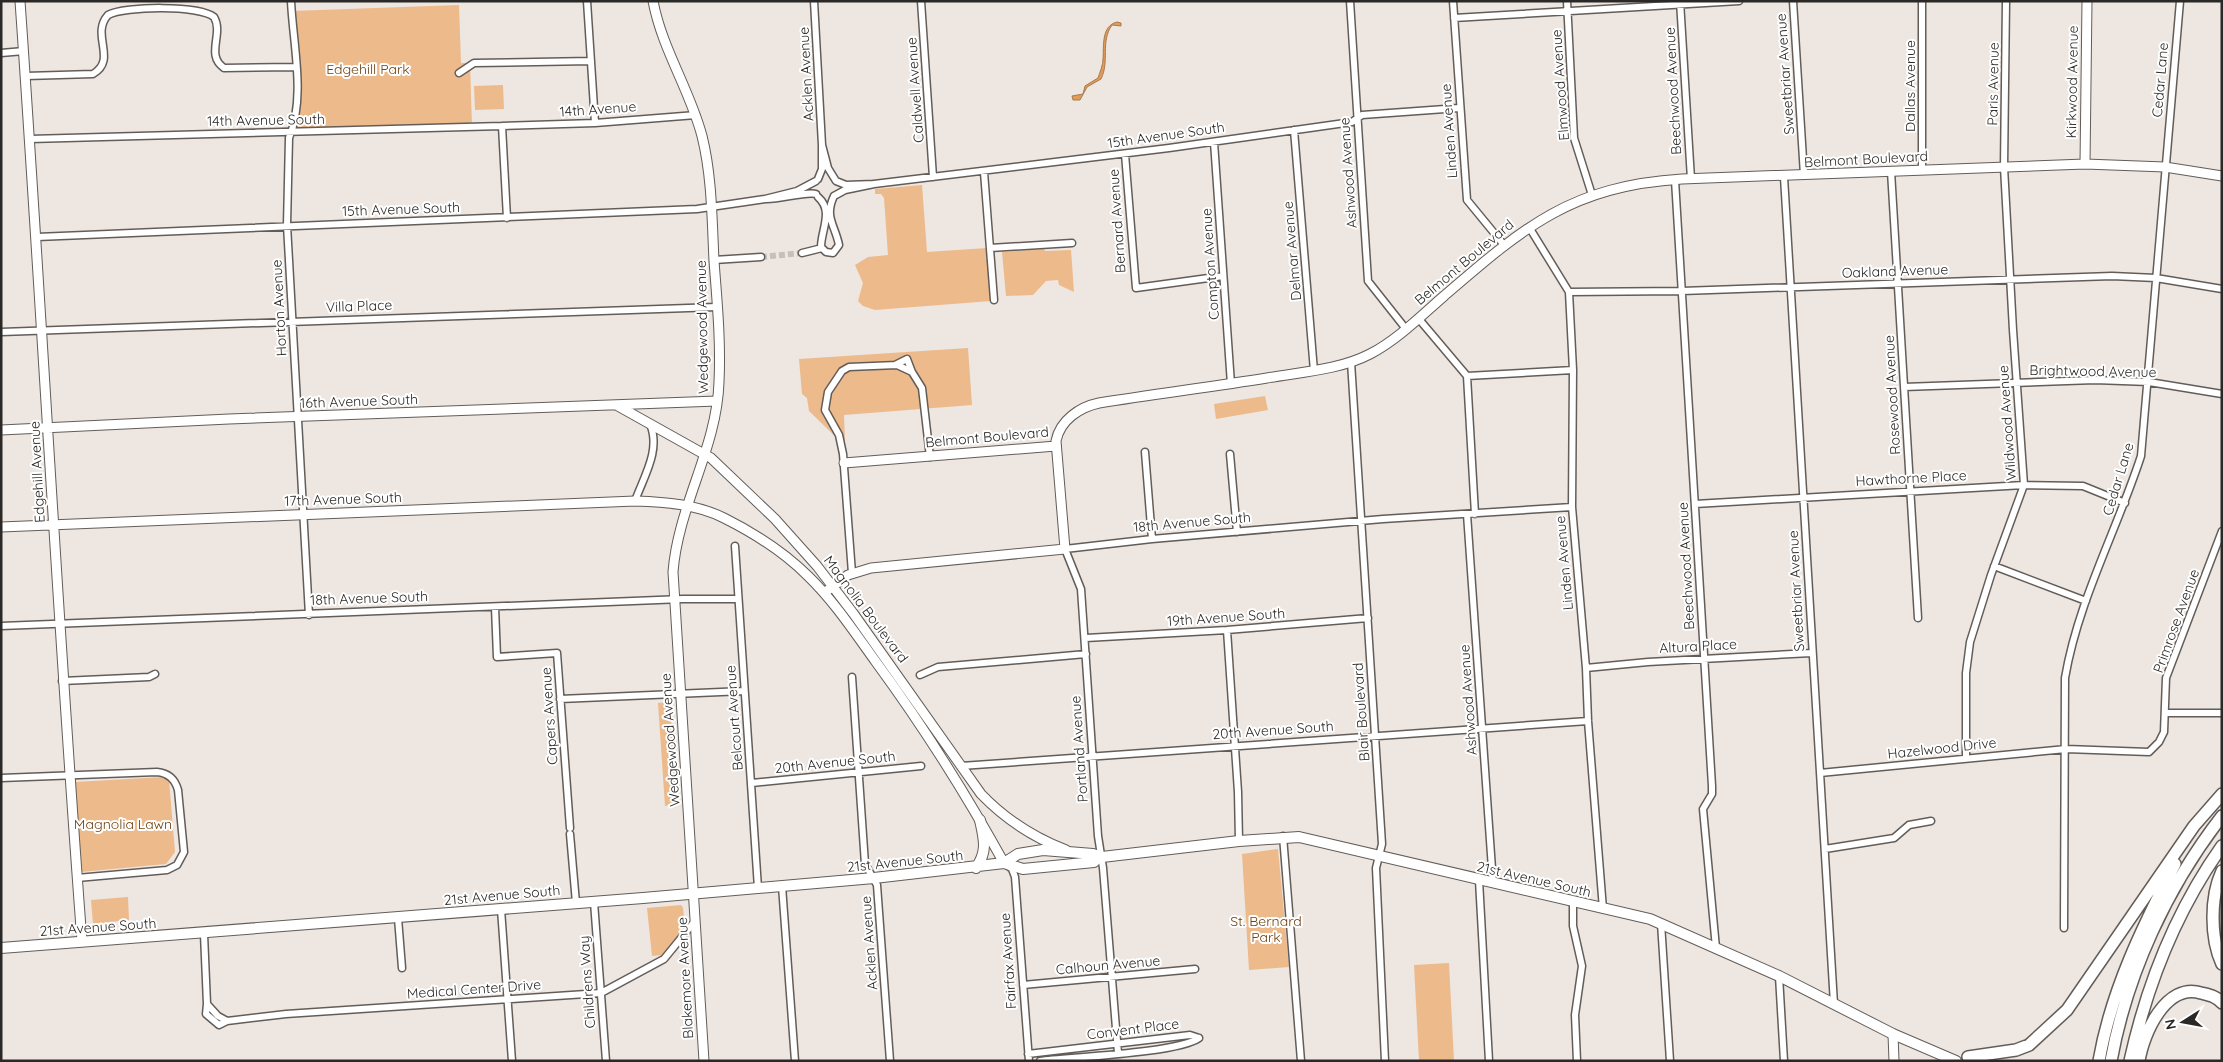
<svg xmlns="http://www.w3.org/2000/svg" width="2223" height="1062" font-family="Quicksand,sans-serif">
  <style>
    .green { fill: #edba8c }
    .water { fill: #e09c5c; stroke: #aa7a4c }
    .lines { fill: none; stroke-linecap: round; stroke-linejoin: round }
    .street-tunnel { stroke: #c6c0bc; stroke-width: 6; stroke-dasharray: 6 3; stroke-linecap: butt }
    .street-casing { stroke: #635d59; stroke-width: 9 }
    .secondary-casing { stroke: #635d59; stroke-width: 11 }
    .primary-casing { stroke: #635d59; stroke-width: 12 }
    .highway-casing { stroke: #635d59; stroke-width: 14 }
    .street { stroke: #fff; stroke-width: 6 }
    .secondary { stroke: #fff; stroke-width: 9 }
    .primary { stroke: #fff; stroke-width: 10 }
    .highway { stroke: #fff; stroke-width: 11 }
    .labels { text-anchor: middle; stroke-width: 4; stroke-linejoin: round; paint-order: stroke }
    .park-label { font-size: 14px; fill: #6e4211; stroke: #fff }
    .street-label { font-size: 14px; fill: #2b2927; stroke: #fff }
  </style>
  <rect width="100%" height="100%" fill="#ede6e1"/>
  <path class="green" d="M 459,5 L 461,63 L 470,63 L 472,127 L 292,132 L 297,98 L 292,11 Z
    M 503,85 L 504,109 L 475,110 L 474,86 Z
    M 922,185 L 927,252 L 987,248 L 991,301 L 875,310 L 863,306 L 858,301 L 863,283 L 855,265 L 868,257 L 888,255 L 884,198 L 881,194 L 875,194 L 875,189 Z
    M 1044,249 L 1045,251 L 1071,250 L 1074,292 L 1059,285 L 1058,280 L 1046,281 L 1033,295 L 1006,296 L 1002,252 Z
    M 968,348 L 972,405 L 844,415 L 845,442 L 841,442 L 809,411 L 807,398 L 802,394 L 799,359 Z
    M 1265,396 L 1268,410 L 1216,419 L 1214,404 Z
    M 670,702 L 677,803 L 665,806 L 658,703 Z
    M 163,777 L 169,780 L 175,852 L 166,864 L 81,872 L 75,782 Z
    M 1278,849 L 1289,967 L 1249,970 L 1242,854 Z
    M 128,897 L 129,920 L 93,924 L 91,900 Z
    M 681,905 L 683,908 L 685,928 L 663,955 L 652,956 L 647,908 Z
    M 1449,963 L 1454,1061 L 1419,1061 L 1414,965 Z"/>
  <path class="water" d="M 1117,22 L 1121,23 L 1121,26 L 1112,25 C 1100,42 1110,61 1101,79 L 1087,87 L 1080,100 L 1073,100 L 1072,96 L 1083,94 L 1085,86 L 1098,78 C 1100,72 1103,65 1103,59 C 1104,46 1101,26 1117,22 Z"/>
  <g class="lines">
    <path class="street-tunnel" d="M 761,257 L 802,253"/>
    <defs>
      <path id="street" d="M 291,1 C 293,45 306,97 289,138 L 287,225 L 309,615
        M 587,1 L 595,123
        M 814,1 L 822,145
        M 921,1 L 933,177
        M 1350,1 L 1368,281 L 1406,329
        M 1453,1 L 1467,200 L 1504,245
        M 1567,1 L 1574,138 L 1592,195
        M 1680,1 L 1691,179
        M 1793,1 L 1804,175
        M 1454,18 L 1739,1
        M 1,53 L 24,51
        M 459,73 L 474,63 L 591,61
        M 26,76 L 93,74 C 118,59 90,35 108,15 C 125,6 199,5 214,17 C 224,34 205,55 224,68 L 295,67
        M 502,126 L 507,218
        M 1294,130 L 1314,371
        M 30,139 L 502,126 L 595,123 L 696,115
        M 1214,142 L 1231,384
        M 1125,154 L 1136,288 L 1223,276
        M 1922,170 L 1922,1
        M 1891,171 L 1918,618
        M 984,172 L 994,300
        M 1784,177 L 1834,1004
        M 818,179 L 822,169 L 822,145 L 828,168 L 836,181 L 846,185 L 874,184 L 845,190 L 834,196 C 824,217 835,225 839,245 L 833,253 L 826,252 L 821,247 C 821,230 834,211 818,197
        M 1675,180 L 1712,786 L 1712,794 L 1703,809 L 1716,948
        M 874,184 L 1169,148 L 1352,122 L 1362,115 L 1459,108
        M 816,194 C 806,191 779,200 765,199 L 797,191 L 816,181
        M 1529,227 L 1569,292 L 1573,370 L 1572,507 L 1586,668 L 1588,721 L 1603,909
        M 37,237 L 697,209 L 765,199
        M 990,248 L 1072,243
        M 802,253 L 822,248
        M 714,260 L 761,257
        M 1569,292 L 1682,291 L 2112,276 L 2156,278 L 2222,289
        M 1418,318 L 1467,376 L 1475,514
        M 1,332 L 717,307
        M 1351,362 L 1382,844 L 1376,868 L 1385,1061
        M 895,365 L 907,359 L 912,372
        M 1467,376 L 1573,370
        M 1904,387 L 2095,380 L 2149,382 L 2222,394
        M 1145,452 L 1152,539
        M 1230,454 L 1237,532
        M 635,501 C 644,476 661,450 650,424
        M 1695,504 L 2024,485 L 2083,486 L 2125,503
        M 1467,514 L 1493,883
        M 735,546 L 758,888
        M 1994,566 L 2086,601
        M 852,573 L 843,454 L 839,435 L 825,410 L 828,392 L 842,371 L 849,367 L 897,365 L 912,372 L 922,388 L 930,457
        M 495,607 L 497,657 L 557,653 L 570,828
        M 1,626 L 683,599 L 738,599
        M 1227,630 L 1238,792 L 1239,841
        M 1086,638 L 1227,630 L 1368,618
        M 1586,668 L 1648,662 L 1811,653
        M 920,675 L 938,667 L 1086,654
        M 852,677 L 865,864 L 877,885 L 890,1061
        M 62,681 L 149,677 L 155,674
        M 560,699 L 744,691
        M 2166,713 L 2222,713
        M 1966,758 L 1966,673 L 1970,642 L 1991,575 L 2024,485 L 2013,330 L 2004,167 L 2006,1
        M 961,766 L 1588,721
        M 1820,773 L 2066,749 L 2149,752 L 2159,742 L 2164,732 L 2166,678 L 2222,531
        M 1,778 L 157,772 C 168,773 175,779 178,790 L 184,852 L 177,865 L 167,870 L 77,878
        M 752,783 L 921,766
        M 570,834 L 576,903
        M 1283,836 L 1301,1061
        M 1825,849 L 1894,838 L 1909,825 L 1931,821
        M 1007,865 L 1012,869 L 1015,877 L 1029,1061
        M 1479,880 L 1489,1061
        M 782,886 L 795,1061
        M 594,902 L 606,1061
        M 1573,902 L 1573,926 L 1582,966 L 1575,1015 L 1577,1061
        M 501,909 L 512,1061
        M 398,918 L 402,968
        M 1661,923 L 1670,1061
        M 2064,928 L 2065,678 C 2078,601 2117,530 2141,456 L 2180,1
        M 204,934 L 207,1004 L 218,1016 L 227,1021 L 286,1014 L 601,993 L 664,959 L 695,921
        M 1779,976 L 1784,1061
        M 1023,985 L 1195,969
        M 207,1004 L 206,1014 L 219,1025 L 227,1021
        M 1118,1053 L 1103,868 L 1098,836 L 1081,589 L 1065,549 L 1152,539 L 1383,519 L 1572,507
        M 1028,1054 L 1190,1035 L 1199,1038
        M 1040,1061 C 1072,1057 1178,1053 1199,1038"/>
      <path id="secondary" d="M 20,1 C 42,314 58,628 82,941
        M 653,1 C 662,49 690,90 702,136 C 712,176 712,220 714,261 C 717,301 721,341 719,382 C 717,448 678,506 673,572 L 704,1061
        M 2085,164 L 2087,1
        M 618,406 L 711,458 L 775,519 L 817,566 L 853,613 L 981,794 C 1006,820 1032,837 1066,850
        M 1,430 L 229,419 L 717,401
        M 844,463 L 1056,446
        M 1,527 L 635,501 C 665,502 696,504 724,518 C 754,533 784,552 808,576 C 834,601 855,633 876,662 C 923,726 966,794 1004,863
        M 824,593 L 848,575 L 871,568 L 1065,549 L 1056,441 C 1060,420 1080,407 1099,403 C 1155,394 1211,387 1267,378 C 1301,372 1339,370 1370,354 C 1397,340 1421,316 1444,296 C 1524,227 1571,186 1682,179 L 2085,164 L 2165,167 L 2222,176
        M 1893,1034 L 1894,1061"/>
      <path id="primary" d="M 1004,863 L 1023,869 L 1094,862 L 1098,858
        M 976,868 C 988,851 984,839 980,820
        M 1,948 L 643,898 L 874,878 L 1004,863 L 1018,854 L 1043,850 L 1093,854 L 1102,857 L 1239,841 L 1299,837 L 1650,919 L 1779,976 L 1893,1034 L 1956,1061"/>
      <path id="highway" d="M 2222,871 C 2210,897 2210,938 2222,964
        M 1968,1057 L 2016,1050 L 2029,1045 L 2067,1010 L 2194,826 L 2222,794
        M 2099,1061 C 2111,991 2143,926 2175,864
        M 2111,1061 C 2127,973 2167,887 2222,816
        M 2130,1061 C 2147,984 2176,911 2222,846
        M 2139,1061 C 2143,1034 2166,982 2201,993 C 2209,995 2216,996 2222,1003"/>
    </defs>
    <use href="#street" class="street-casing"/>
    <use href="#secondary" class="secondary-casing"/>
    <use href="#primary" class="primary-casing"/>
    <use href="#highway" class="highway-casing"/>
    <use href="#street" class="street"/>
    <use href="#secondary" class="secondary"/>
    <use href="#primary" class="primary"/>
    <use href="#highway" class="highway"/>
  </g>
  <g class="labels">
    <g class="park-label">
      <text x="368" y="74">Edgehill Park</text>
      <text x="123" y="829">Magnolia Lawn</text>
      <text x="1266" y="926">St. Bernard<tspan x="1266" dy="16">Park</tspan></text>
    </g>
    <g class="street-label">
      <text transform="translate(806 74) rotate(-93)" y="5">Acklen Avenue</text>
      <text transform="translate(1785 74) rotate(-94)" y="5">Sweetbriar Avenue</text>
      <text transform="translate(2160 80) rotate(-85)" y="5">Cedar Lane</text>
      <text transform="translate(2072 82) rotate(-89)" y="5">Kirkwood Avenue</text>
      <text transform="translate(1993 84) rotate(-89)" y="5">Paris Avenue</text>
      <text transform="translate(1560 85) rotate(-94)" y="5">Elmwood Avenue</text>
      <text transform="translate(1910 86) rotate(-90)" y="5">Dallas Avenue</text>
      <text transform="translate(915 90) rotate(-94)" y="5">Caldwell Avenue</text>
      <text transform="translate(1673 91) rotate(-93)" y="5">Beechwood Avenue</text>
      <text transform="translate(598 109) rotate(-4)" y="5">14th Avenue</text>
      <text transform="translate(266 120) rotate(-1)" y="5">14th Avenue South</text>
      <text transform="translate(1449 131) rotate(-94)" y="5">Linden Avenue</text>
      <text transform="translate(1166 135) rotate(-8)" y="5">15th Avenue South</text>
      <text transform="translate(1866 159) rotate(-3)" y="5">Belmont Boulevard</text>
      <text transform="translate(1348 173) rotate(-94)" y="5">Ashwood Avenue</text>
      <text transform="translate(401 209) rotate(-2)" y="5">15th Avenue South</text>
      <text transform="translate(1117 221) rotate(-94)" y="5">Bernard Avenue</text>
      <text transform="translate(1292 251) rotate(-95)" y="5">Delmar Avenue</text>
      <text transform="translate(1464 262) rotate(-40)" y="5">Belmont Boulevard</text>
      <text transform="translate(1210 264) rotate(-94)" y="5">Compton Avenue</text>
      <text transform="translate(1895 271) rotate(-2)" y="5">Oakland Avenue</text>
      <text transform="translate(359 306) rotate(-2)" y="5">Villa Place</text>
      <text transform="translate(279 308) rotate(-93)" y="5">Horton Avenue</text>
      <text transform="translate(702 327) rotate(-91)" y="5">Wedgewood Avenue</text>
      <text transform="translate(2093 371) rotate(1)" y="5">Brightwood Avenue</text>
      <text transform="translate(1892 395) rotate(-93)" y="5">Rosewood Avenue</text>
      <text transform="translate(359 401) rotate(-2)" y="5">16th Avenue South</text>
      <text transform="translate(2007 423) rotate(-94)" y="5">Wildwood Avenue</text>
      <text transform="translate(987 437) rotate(-5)" y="5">Belmont Boulevard</text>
      <text transform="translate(37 472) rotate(-93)" y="5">Edgehill Avenue</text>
      <text transform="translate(1911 478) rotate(-3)" y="5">Hawthorne Place</text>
      <text transform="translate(2118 479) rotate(-73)" y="5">Cedar Lane</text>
      <text transform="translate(343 499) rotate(-2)" y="5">17th Avenue South</text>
      <text transform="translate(1192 522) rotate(-5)" y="5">18th Avenue South</text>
      <text transform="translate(1564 563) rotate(-95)" y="5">Linden Avenue</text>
      <text transform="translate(1686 566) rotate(-93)" y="5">Beechwood Avenue</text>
      <text transform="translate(1796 591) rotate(-93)" y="5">Sweetbriar Avenue</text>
      <text transform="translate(369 598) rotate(-2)" y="5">18th Avenue South</text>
      <text transform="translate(866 609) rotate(53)" y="5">Magnolia Boulevard</text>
      <text transform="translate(1226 617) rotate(-4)" y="5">19th Avenue South</text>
      <text transform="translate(2176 621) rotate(-70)" y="5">Primrose Avenue</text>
      <text transform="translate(1698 646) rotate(-3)" y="5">Altura Place</text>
      <text transform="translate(1468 700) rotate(-94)" y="5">Ashwood Avenue</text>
      <text transform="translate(1361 712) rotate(-94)" y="5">Blair Boulevard</text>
      <text transform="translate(549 716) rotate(-94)" y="5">Capers Avenue</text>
      <text transform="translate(734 718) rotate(-94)" y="5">Belcourt Avenue</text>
      <text transform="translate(1273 730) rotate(-4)" y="5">20th Avenue South</text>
      <text transform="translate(670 740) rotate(-94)" y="5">Wedgewood Avenue</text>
      <text transform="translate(1942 748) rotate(-6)" y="5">Hazelwood Drive</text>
      <text transform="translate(1079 749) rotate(-94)" y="5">Portland Avenue</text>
      <text transform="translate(835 762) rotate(-6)" y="5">20th Avenue South</text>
      <text transform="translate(905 861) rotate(-6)" y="5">21st Avenue South</text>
      <text transform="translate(1534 879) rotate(13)" y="5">21st Avenue South</text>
      <text transform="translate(502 895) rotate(-5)" y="5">21st Avenue South</text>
      <text transform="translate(98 927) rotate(-4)" y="5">21st Avenue South</text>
      <text transform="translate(869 943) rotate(-94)" y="5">Acklen Avenue</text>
      <text transform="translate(1008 961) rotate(-94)" y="5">Fairfax Avenue</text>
      <text transform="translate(1108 965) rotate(-5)" y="5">Calhoun Avenue</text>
      <text transform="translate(685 978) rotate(-93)" y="5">Blakemore Avenue</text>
      <text transform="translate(587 982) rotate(-94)" y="5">Childrens Way</text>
      <text transform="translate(474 989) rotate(-4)" y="5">Medical Center Drive</text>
      <text transform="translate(1133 1029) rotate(-7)" y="5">Convent Place</text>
    </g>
  </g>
  <rect width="2223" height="1062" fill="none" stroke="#2b2927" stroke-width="5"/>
  <g transform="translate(2183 1022) rotate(259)" stroke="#ffffff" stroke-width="4" paint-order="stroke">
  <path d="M0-4L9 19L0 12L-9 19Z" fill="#2b2927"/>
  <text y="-8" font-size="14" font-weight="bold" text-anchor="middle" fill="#2b2927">N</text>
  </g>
</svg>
